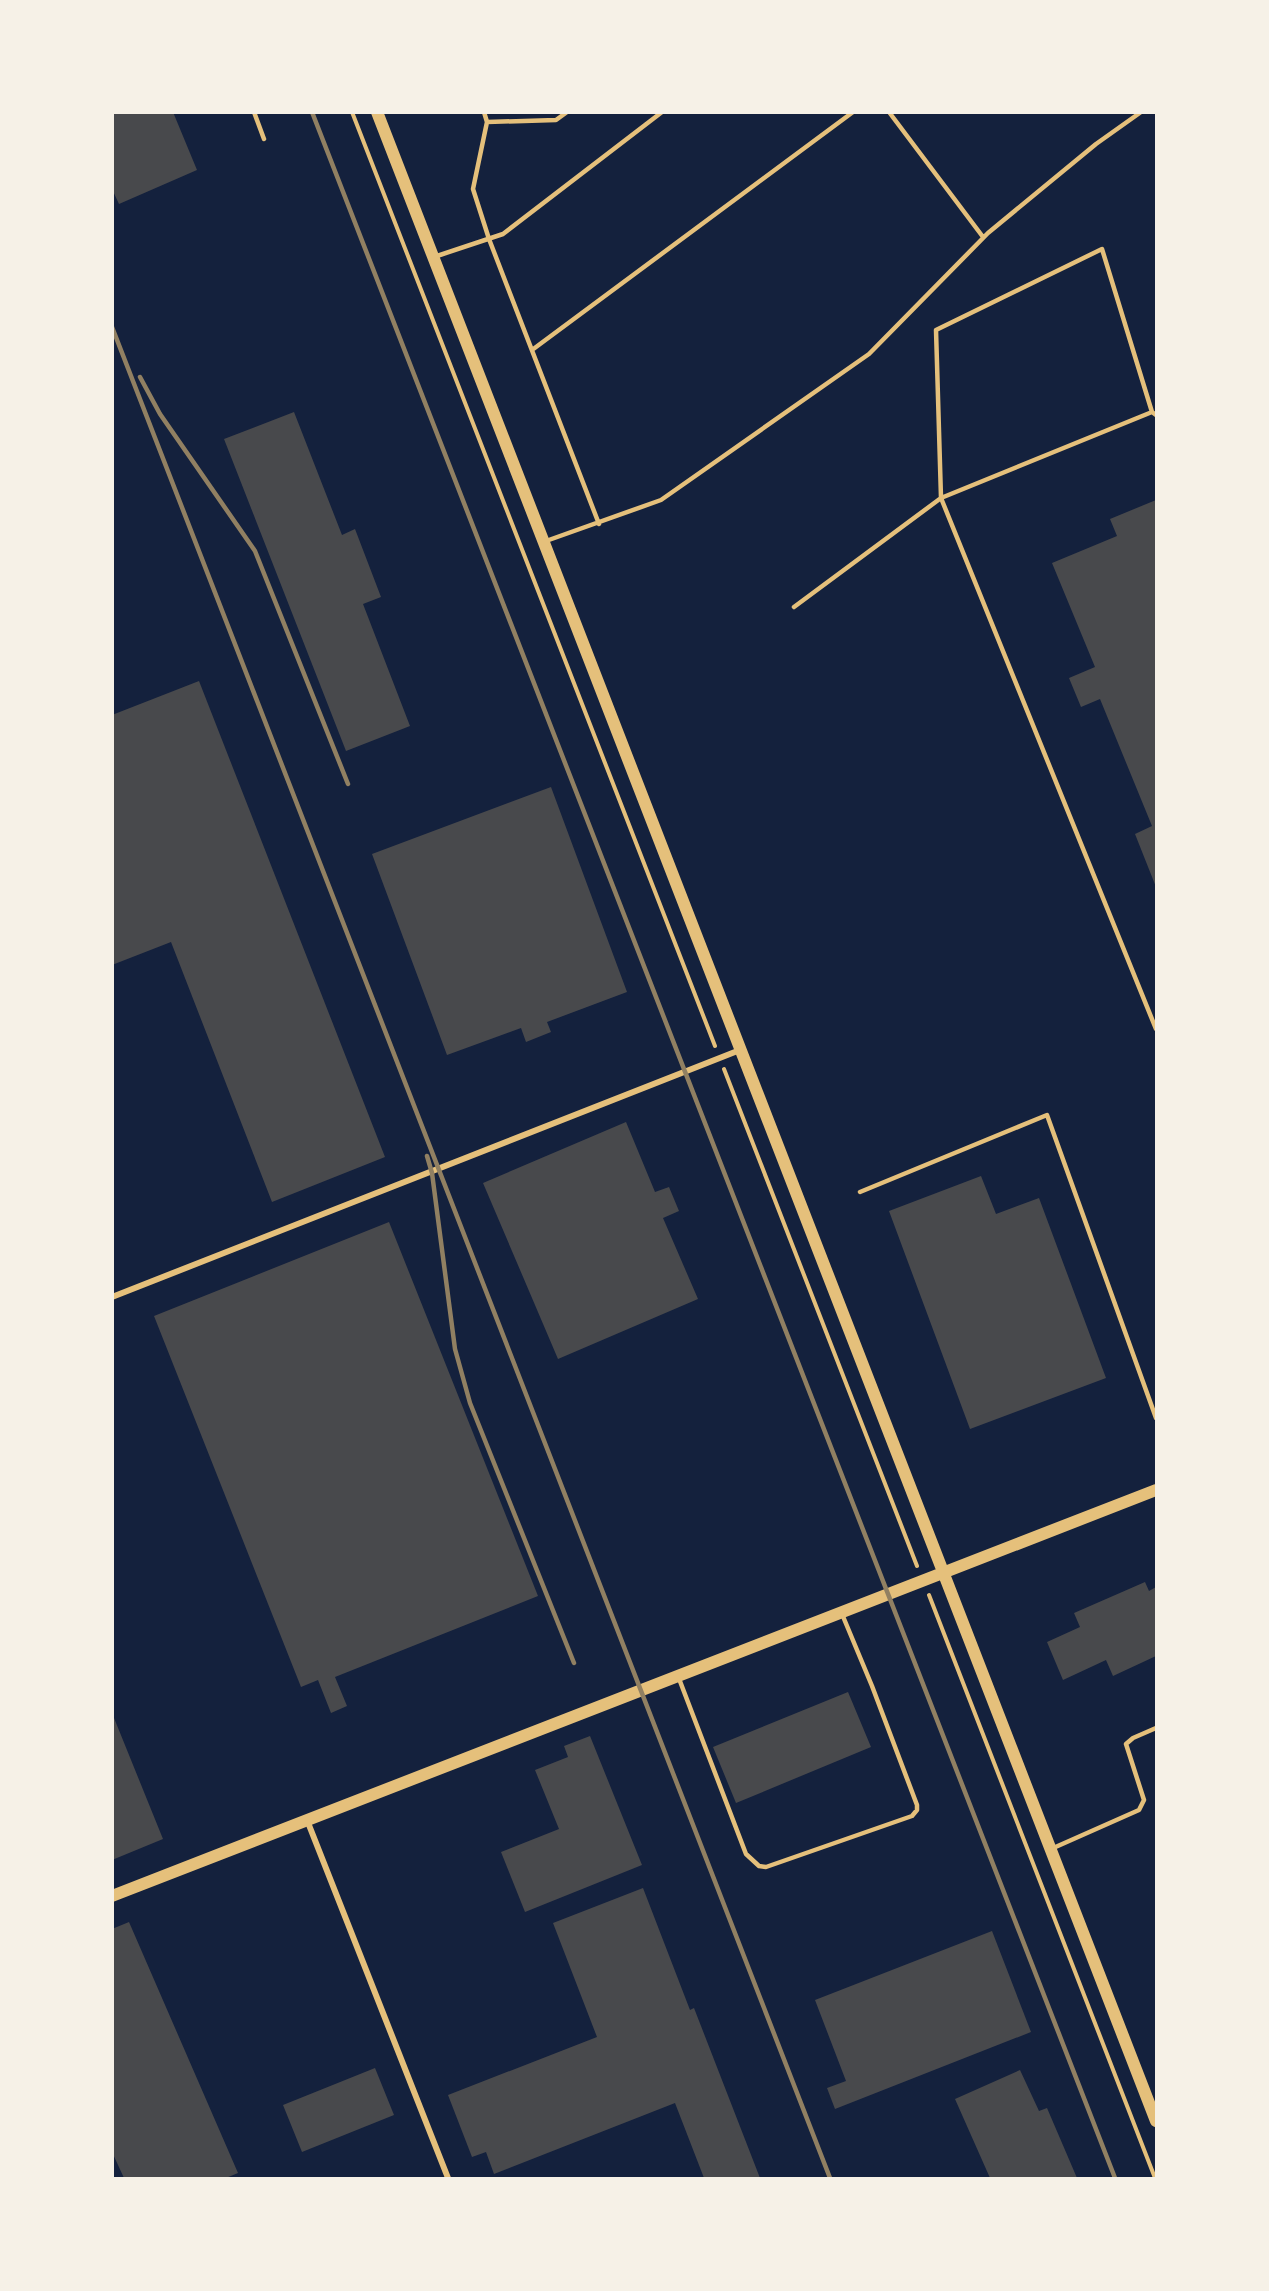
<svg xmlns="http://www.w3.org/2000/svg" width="1269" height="2291" font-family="'Sofia Sans Condensed',sans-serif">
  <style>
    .building { fill: #48494c }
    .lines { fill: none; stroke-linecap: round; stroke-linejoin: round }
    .path { stroke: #e5c07b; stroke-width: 4 }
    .service { stroke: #e5c07b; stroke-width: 4.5 }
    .minor { stroke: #e5c07b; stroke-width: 6 }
    .secondary { stroke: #e5c07b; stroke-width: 12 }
    .rail { stroke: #918062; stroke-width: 4.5 }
  </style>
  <rect width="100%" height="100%" fill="#14213d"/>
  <path class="building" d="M 112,112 L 173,112 L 197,170 L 119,204 L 112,189 Z
    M 294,412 L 342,535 L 355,529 L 381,597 L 363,604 L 410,726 L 346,751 L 224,439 Z
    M 1156,500 L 1156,887 L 1135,834 L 1152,826 L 1100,699 L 1081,707 L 1069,678 L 1095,667 L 1052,563 L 1117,536 L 1110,519 Z
    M 199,681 L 385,1157 L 272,1202 L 171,942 L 112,965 L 112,715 Z
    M 551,787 L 627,992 L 547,1022 L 551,1032 L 526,1042 L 521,1028 L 447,1055 L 372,854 Z
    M 626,1122 L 655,1192 L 669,1187 L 679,1211 L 663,1218 L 698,1299 L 558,1359 L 483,1183 Z
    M 981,1176 L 996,1214 L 1039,1198 L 1106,1378 L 970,1429 L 889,1211 Z
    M 389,1222 L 538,1596 L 335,1677 L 347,1706 L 331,1713 L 318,1680 L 301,1687 L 154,1316 Z
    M 1145,1582 L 1149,1591 L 1156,1587 L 1156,1656 L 1113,1676 L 1106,1660 L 1063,1680 L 1047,1642 L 1080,1627 L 1074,1613 Z
    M 848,1692 L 871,1747 L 736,1803 L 713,1747 Z
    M 112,1713 L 163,1839 L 112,1860 Z
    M 590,1736 L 642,1865 L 525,1912 L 501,1852 L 559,1829 L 535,1770 L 568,1757 L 564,1746 Z
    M 643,1888 L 690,2010 L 694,2008 L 760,2178 L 704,2178 L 675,2103 L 494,2174 L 486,2152 L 472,2157 L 448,2095 L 597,2037 L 553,1923 Z
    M 129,1922 L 238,2173 L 226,2178 L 124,2178 L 112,2152 L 112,1929 Z
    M 992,1931 L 1031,2032 L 835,2109 L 827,2088 L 846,2081 L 815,2000 Z
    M 375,2068 L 394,2115 L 302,2152 L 283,2105 Z
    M 1020,2070 L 1039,2111 L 1047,2108 L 1077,2178 L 990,2178 L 955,2099 Z"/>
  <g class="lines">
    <path class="path" d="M 352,112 L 715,1046
      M 724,1069 L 917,1566
      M 929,1595 L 1155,2178"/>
    <path class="service" d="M 254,112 L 264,139
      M 484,112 L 487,122 L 473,189 L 489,239 L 599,524
      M 889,112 L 983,237
      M 487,122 L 556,120 L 567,112
      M 434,257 L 503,234 L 662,112
      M 532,350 L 853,112
      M 1156,415 L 1152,412 L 941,498 L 1156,1029
      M 546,541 L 661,500 L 869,354 L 988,233 L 1096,144 L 1141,112
      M 794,607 L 941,498 L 936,330 L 1102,249 L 1152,412
      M 860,1192 L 1047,1115 L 1156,1418
      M 678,1676 L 746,1854 L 759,1866 L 766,1867 L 912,1816 L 917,1810 L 917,1805 L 872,1686 L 842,1614
      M 1051,1849 L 1139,1810 L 1144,1800 L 1126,1744 L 1133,1738 L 1156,1728"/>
    <path class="minor" d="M 112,1297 L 740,1050
      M 307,1820 L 448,2178"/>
    <path class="secondary" d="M 377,112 L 1156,2121
      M 112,1896 L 1156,1490"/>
    <path class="rail" d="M 312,112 L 1115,2178
      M 112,327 L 830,2178
      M 140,377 L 160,414 L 255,551 L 348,784
      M 427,1156 L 432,1173 L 455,1349 L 470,1403 L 574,1663"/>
  </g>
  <rect width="1269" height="2291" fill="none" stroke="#f6f1e7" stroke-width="228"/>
</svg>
